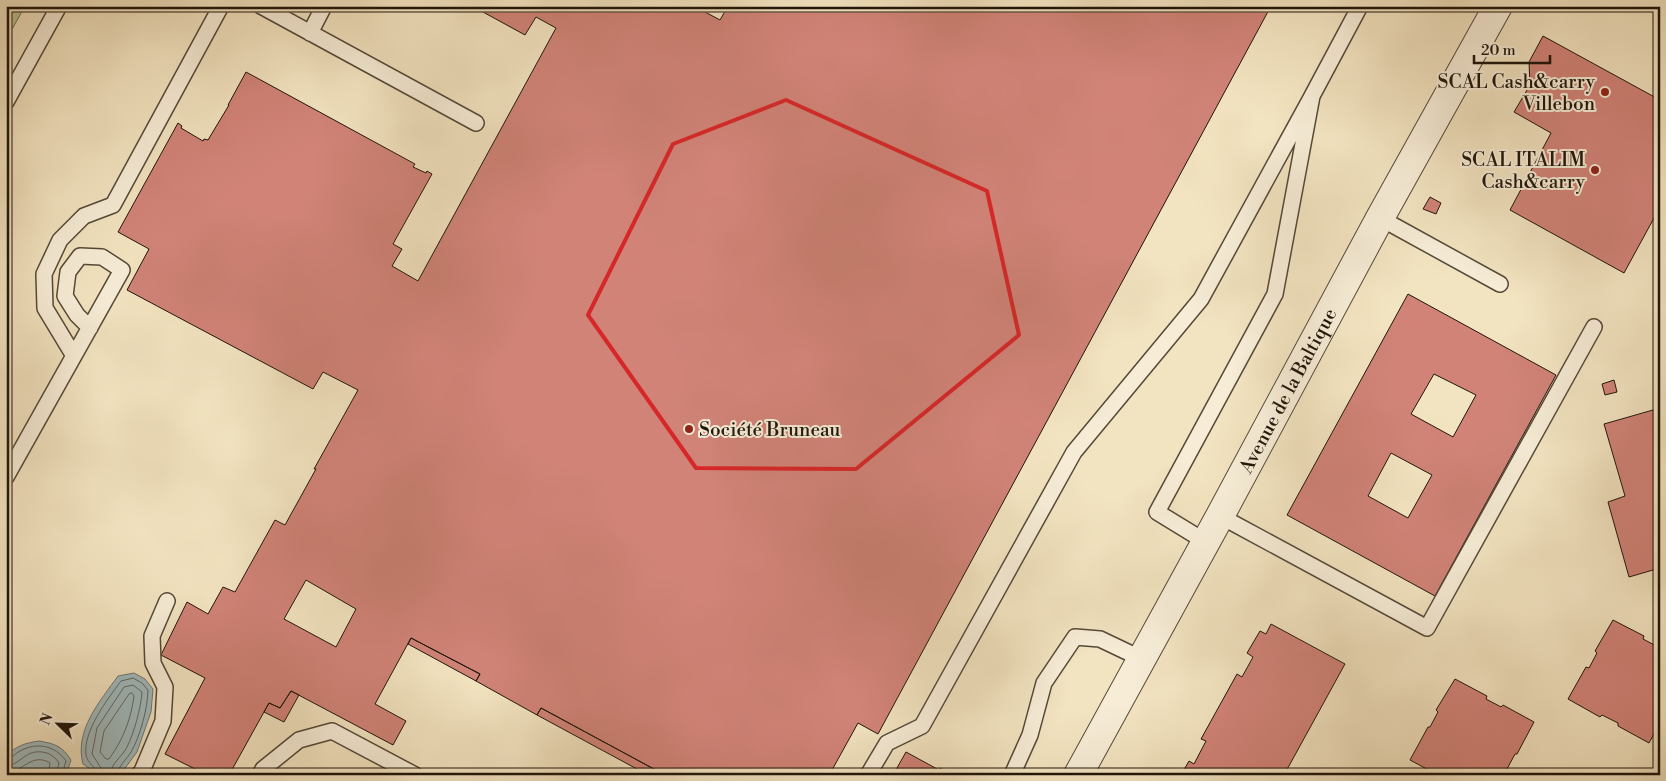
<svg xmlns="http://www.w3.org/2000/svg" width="1666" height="781" font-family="'Libre Bodoni',serif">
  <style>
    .green { fill: #bbc492; stroke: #6d6c4e }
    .water { fill: #a1bbbf; stroke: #6d7977 }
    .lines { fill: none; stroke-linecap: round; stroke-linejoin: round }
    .shore { stroke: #606865; stroke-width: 1 }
    .building { fill: #d18378; stroke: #1f150b; fill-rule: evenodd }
    .service-casing { stroke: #544938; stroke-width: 18 }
    .minor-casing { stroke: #544938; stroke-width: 30 }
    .service { stroke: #f7edd7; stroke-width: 15 }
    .minor { stroke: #f7edd7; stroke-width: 28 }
    .marked { fill: none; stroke: #d62828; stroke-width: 4; stroke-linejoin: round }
    .poi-dot { fill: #8f2418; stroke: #f7edd7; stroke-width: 2 }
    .labels { text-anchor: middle; stroke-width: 4; stroke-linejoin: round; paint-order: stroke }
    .poi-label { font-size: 19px; fill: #1f150b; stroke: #f7edd7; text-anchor: end }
    .street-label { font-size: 19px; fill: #1f150b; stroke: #f7edd7 }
  </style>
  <rect width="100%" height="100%" fill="#f3e4c1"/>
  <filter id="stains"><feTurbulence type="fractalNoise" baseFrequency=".004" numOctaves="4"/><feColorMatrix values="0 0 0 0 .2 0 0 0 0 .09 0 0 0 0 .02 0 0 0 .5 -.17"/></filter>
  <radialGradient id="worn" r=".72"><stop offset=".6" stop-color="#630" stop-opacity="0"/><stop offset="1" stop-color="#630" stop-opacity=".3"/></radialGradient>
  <path class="green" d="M 6,6 L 25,6 L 6,40 Z"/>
  <path class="water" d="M 134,673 L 145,679 L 153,689 L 151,712 L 137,752 L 120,775 L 93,775 L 89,768 L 83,764 C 74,731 100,701 118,676 Z
    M 39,741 C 56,744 62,746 71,760 L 66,775 L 6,775 L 6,756 C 16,746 25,743 39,741 Z"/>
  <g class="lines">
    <path class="shore" d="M 132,693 L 134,696 C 131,719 123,740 109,759 L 106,759 L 100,752 L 104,731 L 129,694 Z
      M 6,759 C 12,759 14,754 20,751 C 36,742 55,745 66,761 L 62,775
      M 6,766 C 22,765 25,747 47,753 C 52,755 56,758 59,763 L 56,775
      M 6,773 C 23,772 32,752 50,763 L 48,775
      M 97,775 C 96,766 87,763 86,755 C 83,731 107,700 121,681 L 133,678 L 142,683 L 148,690 C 148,707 140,737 131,752 C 127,759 118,766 117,775
      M 103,775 L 101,768 L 92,754 L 97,728 L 124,687 L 133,685 L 142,692 C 141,708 134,733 127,747 C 122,757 111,763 110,775"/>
  </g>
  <path class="building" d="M 472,6 L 694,6 L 720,20 L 728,6 L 1271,6 L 878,734 L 858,723 L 832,770 L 839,773 L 838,775 L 665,775 L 541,708 L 537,715 L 476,681 L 480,674 L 411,638 L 375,704 L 406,721 L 393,745 L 291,691 L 280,708 L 269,703 L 229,775 L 207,775 L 165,754 L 205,678 L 161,655 L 187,602 L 208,614 L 223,587 L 235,592 L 275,520 L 285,525 L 316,469 L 314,469 L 358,390 L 323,372 L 313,389 L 127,290 L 149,249 L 118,232 L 178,123 L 182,126 L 181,128 L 203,141 L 204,139 L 208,140 L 229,105 L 228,105 L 246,72 L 415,164 L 413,167 L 426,173 L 427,171 L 432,174 L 393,244 L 402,249 L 392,266 L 418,281 L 556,28 L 536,17 L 525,35 ZM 306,580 L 356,609 L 336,647 L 284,619 Z
    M 1543,36 L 1660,100 L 1660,207 L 1624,273 L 1510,210 L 1551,133 L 1514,112 L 1530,85 L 1529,62 Z
    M 1430,197 L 1441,203 L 1436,214 L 1423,209 Z
    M 1408,294 L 1556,375 L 1435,596 L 1287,515 ZM 1434,374 L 1476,395 L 1453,437 L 1411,414 ZM 1391,453 L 1432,475 L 1408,518 L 1368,496 Z
    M 1614,380 L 1617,392 L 1605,395 L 1602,384 Z
    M 1660,408 L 1660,568 L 1629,577 L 1608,502 L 1625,496 L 1604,424 Z
    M 1613,620 L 1644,636 L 1643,639 L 1660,648 L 1660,723 L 1649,743 L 1618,726 L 1618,723 L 1602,715 L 1600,717 L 1568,699 L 1586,667 L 1589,668 L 1597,653 L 1595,651 Z
    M 1271,624 L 1345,664 L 1284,775 L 1181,775 L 1189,761 L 1194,764 L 1206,741 L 1201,739 L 1237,674 L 1242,677 L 1253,657 L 1247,653 L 1260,631 L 1266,634 Z
    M 411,638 L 480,674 L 476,681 L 408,644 Z
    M 1455,679 L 1487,696 L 1486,699 L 1501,707 L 1503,705 L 1534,722 L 1517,754 L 1515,754 L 1507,769 L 1509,771 L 1507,775 L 1438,775 L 1410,760 L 1428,727 L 1430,727 L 1438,712 L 1436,710 Z
    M 291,691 L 299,695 L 284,722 L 264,712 L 269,703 L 280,708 Z
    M 541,708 L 665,775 L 648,775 L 537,715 Z
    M 906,752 L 939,770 L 940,768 L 953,775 L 893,775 Z"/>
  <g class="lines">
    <defs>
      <path id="service" d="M 261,6 L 476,123
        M 310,33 L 324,6
        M 6,102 L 59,6
        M 1380,218 L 1500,284
        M 74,356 L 45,308 L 44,274 L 60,240 L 84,216 L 113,205 L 221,6
        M 6,477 L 122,270 L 102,257 L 80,256 L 68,272 L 65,296 L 77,315 L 90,328
        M 1220,516 L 1427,628 L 1594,327
        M 1206,542 L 1157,512 L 1275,294 L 1312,96 L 1360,6
        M 138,775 L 142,771 L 163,721 L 165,687 L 153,663 L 152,636 L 167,601
        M 260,775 L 263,769 L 299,740 L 332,731 L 415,775
        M 868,775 L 887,743 L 922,726 L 1074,452 L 1201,299 L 1312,96
        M 1012,775 L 1030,735 L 1044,683 L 1075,637 L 1100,639 L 1142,659"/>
      <g id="minor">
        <path id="s1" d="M 1078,775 L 1220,516 L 1380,218 L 1498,6"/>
      </g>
    </defs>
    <use href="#service" class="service-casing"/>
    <use href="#minor" class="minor-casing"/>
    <use href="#service" class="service"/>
    <use href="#minor" class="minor"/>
  </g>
  <path class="marked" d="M 786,100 L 987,191 L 1019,335 L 856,469 L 696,468 L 588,315 L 673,144 Z"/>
  <g class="poi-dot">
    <circle cx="1605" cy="92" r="5"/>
    <circle cx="1595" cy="170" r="5"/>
    <circle cx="689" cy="429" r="5"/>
  </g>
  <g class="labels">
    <g class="poi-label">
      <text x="1595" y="88">SCAL Cash&amp;carry<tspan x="1595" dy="22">Villebon</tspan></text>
      <text x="1585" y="166">SCAL ITALIM<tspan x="1585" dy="22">Cash&amp;carry</tspan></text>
      <text x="699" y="436" text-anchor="start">Société Bruneau</text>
    </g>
    <g class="street-label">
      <text dy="7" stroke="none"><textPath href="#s1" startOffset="438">Avenue de la Baltique</textPath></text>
    </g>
  </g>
  <rect width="1666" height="781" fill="none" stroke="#f3e4c1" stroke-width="25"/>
  <rect x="8" y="8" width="1651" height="766" fill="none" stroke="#1f150b" stroke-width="2.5"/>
  <rect x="12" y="12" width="1641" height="756" fill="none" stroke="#1f150b"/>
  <g transform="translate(58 724) rotate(293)" stroke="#f7edd7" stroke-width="4" paint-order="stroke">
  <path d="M0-4L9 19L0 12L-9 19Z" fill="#1f150b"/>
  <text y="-8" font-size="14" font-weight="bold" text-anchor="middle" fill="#1f150b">N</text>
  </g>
  <path d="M1474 55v8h76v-8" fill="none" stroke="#1f150b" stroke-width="2.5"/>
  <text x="1481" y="55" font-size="15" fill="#1f150b" stroke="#f7edd7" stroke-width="4" paint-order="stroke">20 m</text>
  <rect width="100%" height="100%" filter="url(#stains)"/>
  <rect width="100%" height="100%" fill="url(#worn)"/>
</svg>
